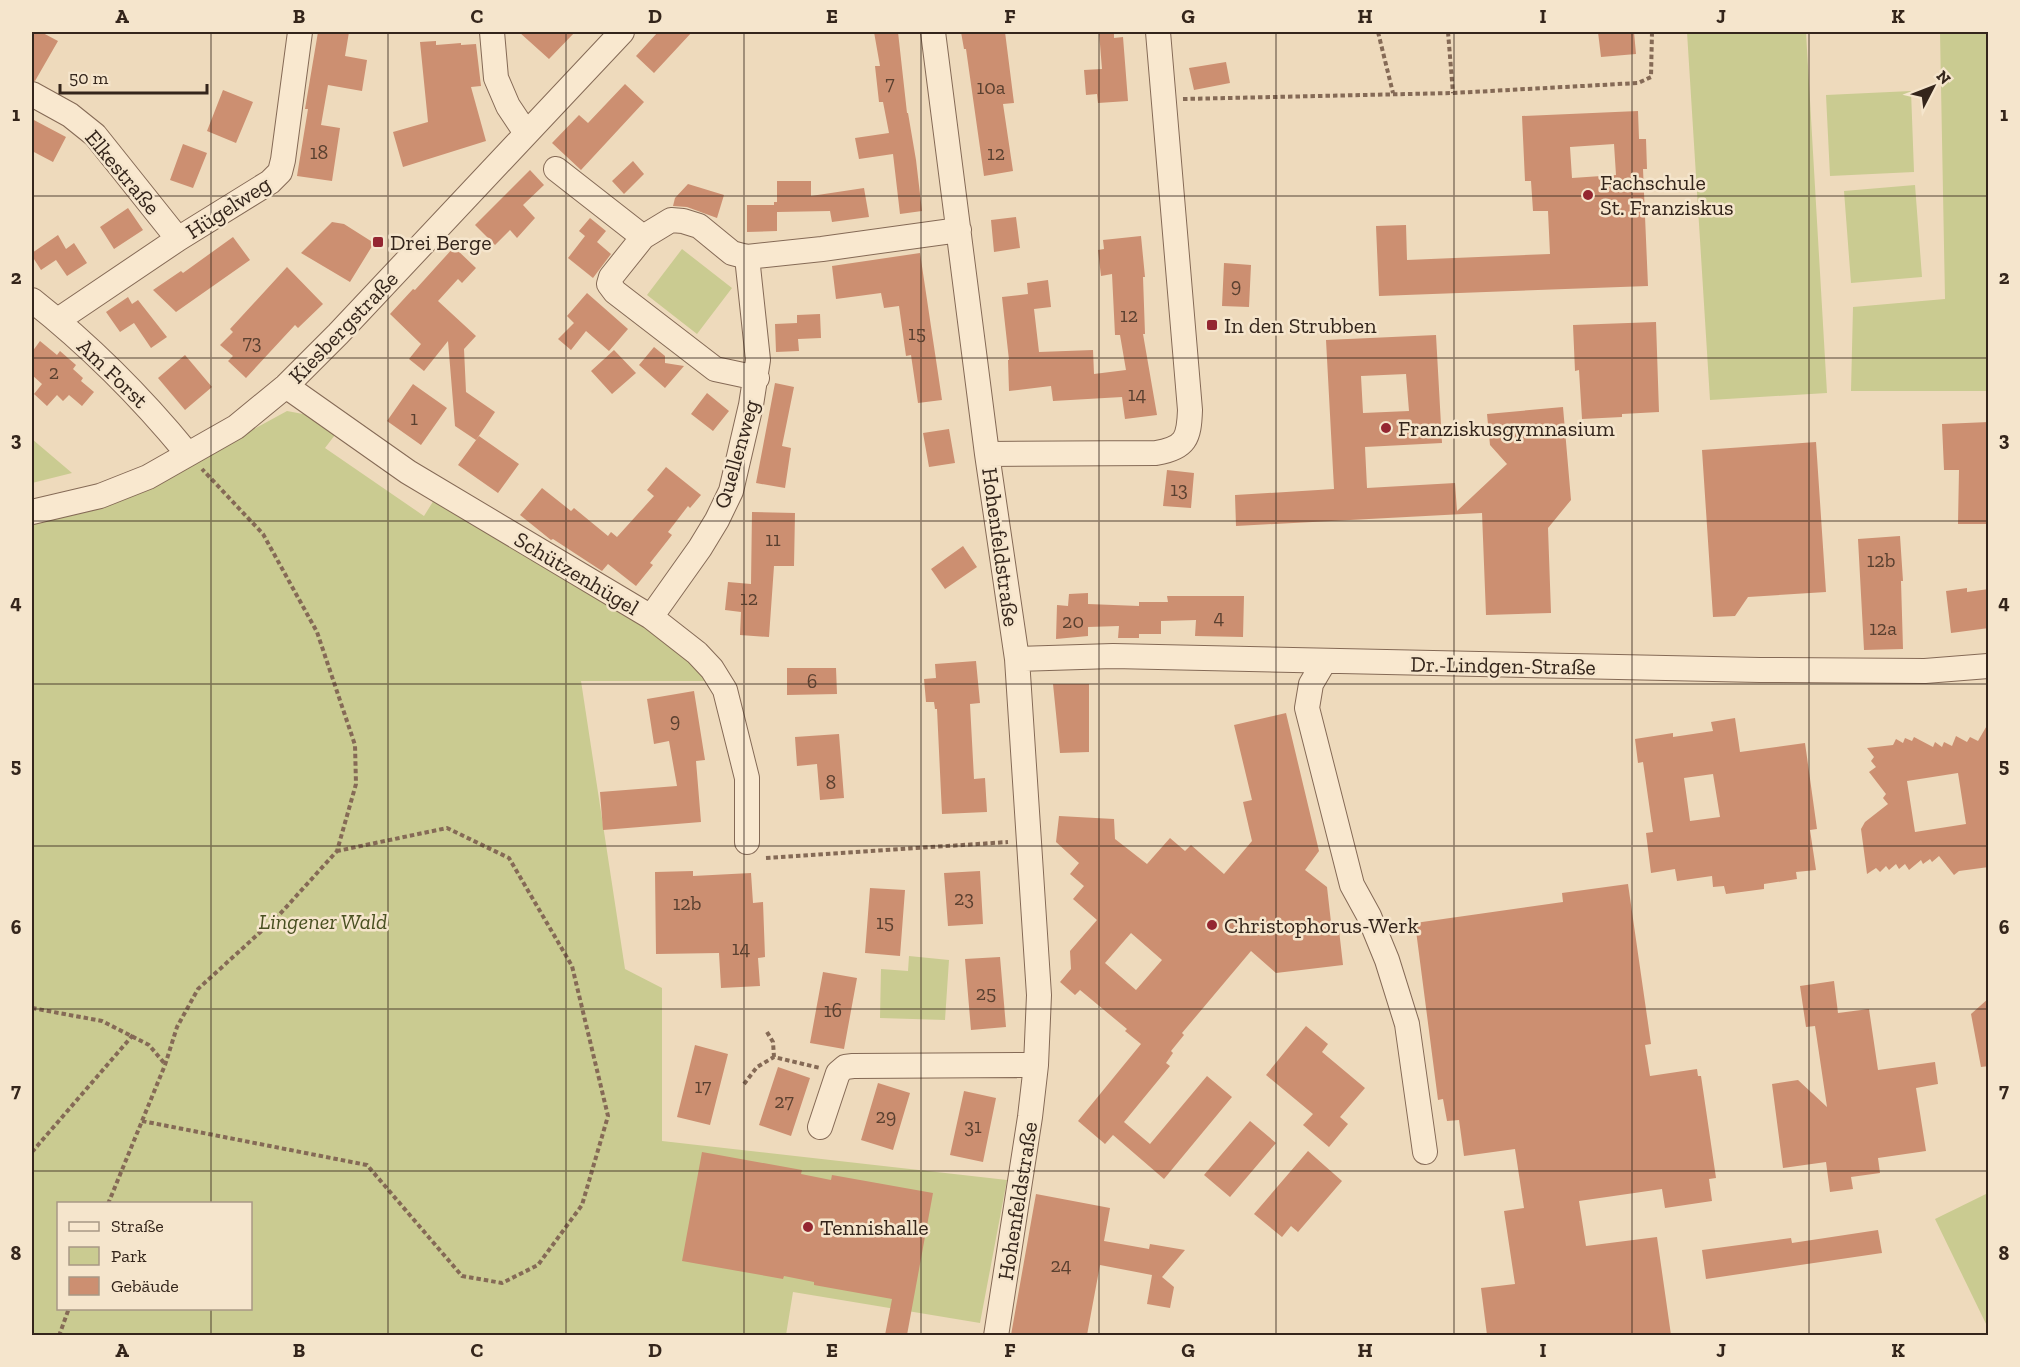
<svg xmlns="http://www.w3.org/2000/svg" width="2020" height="1367" font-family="'Zilla Slab',serif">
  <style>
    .green { fill: #cacb91; fill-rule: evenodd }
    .building { fill: #cc8f71; fill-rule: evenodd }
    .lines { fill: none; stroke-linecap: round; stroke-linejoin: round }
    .minor-casing { stroke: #856a56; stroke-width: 26 }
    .path { stroke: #856a56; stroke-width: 4; stroke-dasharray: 4.5 3; stroke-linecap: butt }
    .minor { stroke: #f9e8cf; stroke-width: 24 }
    .grid { fill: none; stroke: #34251b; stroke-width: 1.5; stroke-opacity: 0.55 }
    .poi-dot { fill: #942631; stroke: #f5e5cc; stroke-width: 2 }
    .labels { text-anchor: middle; stroke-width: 5; stroke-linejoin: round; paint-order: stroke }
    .number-label { font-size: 20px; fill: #5a4030 }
    .street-label { font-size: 22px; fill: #34251b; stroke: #f5e5cc }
    .poi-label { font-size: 22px; fill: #34251b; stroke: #f5e5cc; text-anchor: start }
    .park-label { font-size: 22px; font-style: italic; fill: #495021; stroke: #f5e5cc }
    .neatline { fill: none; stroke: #34251b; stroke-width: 2 }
    .grid-label { font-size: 20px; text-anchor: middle; font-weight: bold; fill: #34251b }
  </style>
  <rect width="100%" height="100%" fill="#eedabc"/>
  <path class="green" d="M 1687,32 L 1806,32 L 1827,393 L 1710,400 Z
    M 1940,32 L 1988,32 L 1988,391 L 1851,391 L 1853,307 L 1945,299 Z
    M 1911,91 L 1914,172 L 1830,176 L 1826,95 Z
    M 1915,185 L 1922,277 L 1851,283 L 1844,191 Z
    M 682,249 L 732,288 L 697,334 L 647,295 Z
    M 287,411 L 319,417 L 338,431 L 325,448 L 424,516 L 434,500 L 693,653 L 710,681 L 581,681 L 625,969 L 662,988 L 662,1141 L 1007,1180 L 980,1323 L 793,1292 L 786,1335 L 32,1335 L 32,518 L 194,462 ZM 58,1204 L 250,1204 L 250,1308 L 58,1308 Z
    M 32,439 L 72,473 L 32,483 Z
    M 909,956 L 949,960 L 945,1020 L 880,1018 L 881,969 L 908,971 Z
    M 1988,1193 L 1988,1328 L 1935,1219 Z"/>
  <path class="building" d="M 32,32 L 41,32 L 58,41 L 35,81 L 32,80 Z
    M 318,32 L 349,32 L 345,56 L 367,60 L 362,91 L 328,85 L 321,125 L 340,128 L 332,181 L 297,176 L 308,109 L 305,109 Z
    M 519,32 L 575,32 L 549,59 Z
    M 658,32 L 692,32 L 654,73 L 636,56 Z
    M 874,32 L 898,32 L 907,113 L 908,113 L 916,160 L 922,211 L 900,214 L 893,154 L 859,159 L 855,138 L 889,133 L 883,102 L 879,102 L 875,66 L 880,66 Z
    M 961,32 L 1005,32 L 1014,103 L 1003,104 L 1013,171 L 984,176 L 966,49 L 964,49 Z
    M 1099,32 L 1114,32 L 1114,38 L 1123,37 L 1128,101 L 1098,103 L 1097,94 L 1086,95 L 1084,70 L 1102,69 Z
    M 1598,32 L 1634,32 L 1636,54 L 1601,57 Z
    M 436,41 L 436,45 L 461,43 L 461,45 L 476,44 L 481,86 L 471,87 L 486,141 L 403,167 L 393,132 L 428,122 L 420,42 Z
    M 1226,62 L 1230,83 L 1194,90 L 1189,68 Z
    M 625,84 L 644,102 L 581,170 L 552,143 L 579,115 L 588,123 Z
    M 223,90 L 253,102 L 236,143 L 207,131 Z
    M 1638,111 L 1639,139 L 1646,139 L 1647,169 L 1643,169 L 1648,286 L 1379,296 L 1376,226 L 1406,225 L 1407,260 L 1550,254 L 1548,211 L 1533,211 L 1531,181 L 1525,181 L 1522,116 ZM 1614,144 L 1616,175 L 1572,178 L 1570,147 Z
    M 32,119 L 66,137 L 53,162 L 32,151 Z
    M 183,144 L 207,153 L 193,188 L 170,180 Z
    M 633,161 L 644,174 L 624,194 L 612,181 Z
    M 530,170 L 544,185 L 523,205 L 535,218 L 517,238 L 510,230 L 495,245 L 475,225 Z
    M 777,181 L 811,181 L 811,196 L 864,188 L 869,217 L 832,222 L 830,211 L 777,212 L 777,231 L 747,232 L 747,205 L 774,205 L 774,202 L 777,202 Z
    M 688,184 L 724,195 L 717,218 L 687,207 L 673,206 L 675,198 Z
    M 128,208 L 143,230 L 114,249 L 100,227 Z
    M 1016,217 L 1020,248 L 994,252 L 991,220 Z
    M 590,218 L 606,231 L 597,242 L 611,254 L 593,278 L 568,258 L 585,236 L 579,231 Z
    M 332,222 L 344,224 L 374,243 L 350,282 L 301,253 Z
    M 58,235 L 66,249 L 74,243 L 87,263 L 67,276 L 56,260 L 41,270 L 32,256 L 32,253 Z
    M 1141,236 L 1145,277 L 1143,277 L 1145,334 L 1143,334 L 1157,415 L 1125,419 L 1122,397 L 1053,401 L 1051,386 L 1009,391 L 1008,360 L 1009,360 L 1002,297 L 1028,294 L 1027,283 L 1048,280 L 1051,307 L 1034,309 L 1039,352 L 1093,350 L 1094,374 L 1126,370 L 1120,335 L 1115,335 L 1112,274 L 1101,276 L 1098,250 L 1104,249 L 1103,240 Z
    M 233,237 L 250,260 L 176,312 L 153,290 L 181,271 L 183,273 Z
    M 454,247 L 476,268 L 462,283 L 458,279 L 438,301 L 476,336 L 464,349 L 466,392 L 495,412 L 476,440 L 455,426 L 448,341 L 424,371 L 409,359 L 421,344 L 390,314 L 413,289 L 415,290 Z
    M 920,253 L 942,400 L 918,403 L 911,355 L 906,356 L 899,306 L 884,308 L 881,293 L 836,299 L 832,266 Z
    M 1224,263 L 1251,265 L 1249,307 L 1222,306 Z
    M 287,267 L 323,304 L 298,328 L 295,325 L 246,378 L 228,361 L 233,356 L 220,345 L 233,332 L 230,329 Z
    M 587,293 L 628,329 L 609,351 L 586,331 L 571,350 L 558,339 L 574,323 L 567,316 Z
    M 128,297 L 132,304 L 138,300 L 167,337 L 151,348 L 134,323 L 120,332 L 106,312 Z
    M 820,314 L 821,338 L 798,339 L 799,351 L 776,352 L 775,324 L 797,323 L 797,315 Z
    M 1656,322 L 1659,412 L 1622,414 L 1622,417 L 1582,419 L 1579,370 L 1575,371 L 1573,325 Z
    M 1436,335 L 1442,443 L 1365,447 L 1367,488 L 1455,483 L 1457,511 L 1507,464 L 1490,445 L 1487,414 L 1563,407 L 1571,500 L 1548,528 L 1551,613 L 1486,615 L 1482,513 L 1236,526 L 1235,495 L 1334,489 L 1326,340 ZM 1406,374 L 1409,411 L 1363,413 L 1361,376 Z
    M 40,341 L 57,355 L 60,351 L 76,365 L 73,369 L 83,378 L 81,381 L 94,392 L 82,406 L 69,395 L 63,401 L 57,395 L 47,406 L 34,394 L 42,384 L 32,375 L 32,352 Z
    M 654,347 L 665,356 L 665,363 L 684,366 L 665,388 L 639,365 Z
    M 614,350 L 636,373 L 612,394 L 591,371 Z
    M 185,355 L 212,387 L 185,410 L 158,378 Z
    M 775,383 L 794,387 L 782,446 L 791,448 L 785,488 L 756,483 Z
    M 413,384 L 447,408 L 421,445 L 387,421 Z
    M 707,393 L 729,411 L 713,431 L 691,414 Z
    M 1989,422 L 1987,524 L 1958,524 L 1959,470 L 1944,470 L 1942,424 Z
    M 949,429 L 955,463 L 929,467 L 923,433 Z
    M 479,436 L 519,464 L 498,493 L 458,465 Z
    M 1816,442 L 1826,592 L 1748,597 L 1735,616 L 1713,617 L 1702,450 Z
    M 666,467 L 701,495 L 690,508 L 688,506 L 668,532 L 672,535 L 650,563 L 653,565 L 636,586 L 608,564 L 602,571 L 553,539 L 551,540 L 520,515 L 542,488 L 571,511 L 574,508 L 608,536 L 611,532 L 617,537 L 654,496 L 647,490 Z
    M 1167,470 L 1194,473 L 1191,508 L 1163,506 Z
    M 752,512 L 795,513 L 794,566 L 774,566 L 769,637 L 740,635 L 741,612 L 725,610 L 728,582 L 751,584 Z
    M 1900,536 L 1903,581 L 1901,581 L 1903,649 L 1864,650 L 1858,539 Z
    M 963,546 L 977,567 L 945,589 L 931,569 Z
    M 1967,588 L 1967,592 L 1989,589 L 1989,628 L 1951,633 L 1946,591 Z
    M 1088,593 L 1088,604 L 1139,606 L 1139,602 L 1168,602 L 1167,596 L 1244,596 L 1243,637 L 1195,636 L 1196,620 L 1161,621 L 1161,634 L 1139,634 L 1139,638 L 1118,638 L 1119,626 L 1088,627 L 1088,636 L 1056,639 L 1057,605 L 1068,606 L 1069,594 Z
    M 976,661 L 980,703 L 970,704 L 974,779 L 985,778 L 987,812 L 942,814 L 937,709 L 935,709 L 934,702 L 926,702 L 924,679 L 936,678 L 935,664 Z
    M 787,668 L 836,668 L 837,694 L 787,695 Z
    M 1053,684 L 1089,684 L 1089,752 L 1060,753 Z
    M 694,691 L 705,760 L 696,761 L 701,822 L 603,830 L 600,792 L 677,786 L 669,741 L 654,744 L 647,699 Z
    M 1286,713 L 1319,851 L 1305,870 L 1327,887 L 1332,931 L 1339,930 L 1343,965 L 1276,973 L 1251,951 L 1182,1033 L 1184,1035 L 1171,1051 L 1173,1053 L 1166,1063 L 1170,1066 L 1124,1122 L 1150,1144 L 1207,1076 L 1232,1097 L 1164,1179 L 1113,1135 L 1105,1144 L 1078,1121 L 1141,1044 L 1125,1031 L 1127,1029 L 1080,990 L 1075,995 L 1060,982 L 1071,969 L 1070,951 L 1097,920 L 1073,899 L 1084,886 L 1070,874 L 1079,863 L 1056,842 L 1059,816 L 1114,819 L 1115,839 L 1147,864 L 1170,838 L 1185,851 L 1191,845 L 1224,874 L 1252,841 L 1243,802 L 1252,800 L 1234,725 ZM 1131,933 L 1162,960 L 1136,990 L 1105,963 Z
    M 1735,718 L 1740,752 L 1805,743 L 1817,829 L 1810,830 L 1816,870 L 1796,872 L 1797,879 L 1764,884 L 1764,889 L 1726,894 L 1724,886 L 1713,887 L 1712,876 L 1677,881 L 1675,869 L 1651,873 L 1646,833 L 1653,832 L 1643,762 L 1638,763 L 1635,739 L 1673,733 L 1673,737 L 1713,731 L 1711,722 ZM 1713,774 L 1720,817 L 1690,821 L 1684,778 Z
    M 1989,722 L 1989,867 L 1959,871 L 1954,875 L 1939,856 L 1932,862 L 1930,859 L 1923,864 L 1921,860 L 1909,870 L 1905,864 L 1899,869 L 1896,864 L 1889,870 L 1886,866 L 1880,872 L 1876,868 L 1867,874 L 1861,829 L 1865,822 L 1888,804 L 1883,798 L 1886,794 L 1869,772 L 1876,767 L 1871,761 L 1874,757 L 1867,748 L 1893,745 L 1896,739 L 1903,743 L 1905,738 L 1912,741 L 1914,737 L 1933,747 L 1935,742 L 1942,747 L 1944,742 L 1952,746 L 1956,736 L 1967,742 L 1970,737 L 1978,741 ZM 1958,773 L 1966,824 L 1915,832 L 1907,781 Z
    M 839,734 L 844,798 L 820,800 L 817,764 L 797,766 L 795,737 Z
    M 693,871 L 693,876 L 751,873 L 753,903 L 763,902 L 765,957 L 758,958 L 760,986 L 721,988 L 719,953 L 656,954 L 655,872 Z
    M 980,871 L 983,924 L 948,926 L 944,873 Z
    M 1628,884 L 1651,1044 L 1645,1045 L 1650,1076 L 1697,1069 L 1698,1076 L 1701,1076 L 1716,1178 L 1709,1179 L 1712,1201 L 1665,1208 L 1662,1189 L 1579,1201 L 1586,1246 L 1657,1237 L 1671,1335 L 1487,1335 L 1481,1288 L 1515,1284 L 1504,1211 L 1524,1208 L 1515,1149 L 1464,1156 L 1459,1120 L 1447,1121 L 1443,1099 L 1438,1100 L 1415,923 L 1563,902 L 1562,893 Z
    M 870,888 L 905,890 L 900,956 L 865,953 Z
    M 1000,957 L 1006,1027 L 971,1030 L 965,959 Z
    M 823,972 L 857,978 L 844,1049 L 810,1043 Z
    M 1834,981 L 1838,1013 L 1869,1009 L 1878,1070 L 1935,1062 L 1938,1084 L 1916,1088 L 1926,1151 L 1878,1158 L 1880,1173 L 1851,1177 L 1853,1189 L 1830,1192 L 1826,1162 L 1783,1168 L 1772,1084 L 1798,1080 L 1827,1107 L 1815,1026 L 1806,1027 L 1800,986 Z
    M 1989,998 L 1989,1066 L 1981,1067 L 1971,1014 Z
    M 1306,1026 L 1328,1044 L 1322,1052 L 1365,1088 L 1340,1117 L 1348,1124 L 1329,1147 L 1303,1125 L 1313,1114 L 1266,1075 Z
    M 695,1045 L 728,1054 L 710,1125 L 677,1117 Z
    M 778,1067 L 810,1078 L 791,1136 L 759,1125 Z
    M 878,1083 L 910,1093 L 893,1150 L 861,1140 Z
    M 964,1091 L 996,1098 L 983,1162 L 950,1155 Z
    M 1250,1121 L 1276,1143 L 1230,1197 L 1204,1175 Z
    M 1308,1151 L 1342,1181 L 1298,1232 L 1291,1226 L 1282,1237 L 1254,1214 Z
    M 702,1152 L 802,1170 L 801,1174 L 831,1180 L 832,1175 L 933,1193 L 907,1335 L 885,1335 L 892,1299 L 814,1285 L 814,1282 L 784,1276 L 783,1279 L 682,1261 Z
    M 1036,1194 L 1110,1208 L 1104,1241 L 1149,1249 L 1150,1244 L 1185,1250 L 1162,1277 L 1174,1287 L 1170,1308 L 1147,1304 L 1152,1275 L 1100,1265 L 1087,1335 L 1011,1335 Z
    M 1878,1230 L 1882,1253 L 1706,1279 L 1702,1250 L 1791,1238 L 1792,1243 Z"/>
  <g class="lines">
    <defs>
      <path id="minor" d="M 492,32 L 496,78 L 508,106 L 526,133
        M 933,32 L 987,454 L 1017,659 L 1039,995 L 1036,1065 L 1030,1117 L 996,1336
        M 32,94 L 70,115 L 95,135 L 178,239
        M 556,169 L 643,237 L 671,220 L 683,221 L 699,226 L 732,253 L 747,257 L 822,249 L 959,230
        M 643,237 L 611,277 L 609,284 L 615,292 L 715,369 L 757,378
        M 32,300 C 89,345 141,397 187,453
        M 58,320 L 178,239 L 270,182 L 280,172 L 283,160 L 300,32
        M 286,386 L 408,472 L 651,617 L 697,653 L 712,669 L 725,690 L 747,778 L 747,842
        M 987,454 L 1156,453 C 1186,448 1189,438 1190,410 L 1158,32
        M 32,512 L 100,496 L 148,477 L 236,427 L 286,386 L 338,334 L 622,32
        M 651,617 L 700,548 L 717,520 L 731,491 L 751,405 L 758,360 L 747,257
        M 1017,659 L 1113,656 L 1760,670 L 1925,671 L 1988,666
        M 1324,662 L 1311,684 L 1307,708 L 1352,885 L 1369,916 L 1387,960 L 1407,1024 L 1425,1152
        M 820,1127 L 838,1073 L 845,1067 L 853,1066 L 1036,1065"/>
    </defs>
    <use href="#minor" class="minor-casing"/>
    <path class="path" d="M 1378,32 L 1393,93
      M 1448,32 L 1453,93
      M 1183,99 L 1453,93 L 1638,83 L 1651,77 L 1652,32
      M 766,858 L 1008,842
      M 32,1008 L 102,1021 L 149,1045 L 165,1064
      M 767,1032 L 773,1042 L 774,1057
      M 744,1084 L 757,1067 L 774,1057 L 820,1068
      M 142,1121 L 367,1165 L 462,1276 L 502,1283 L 538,1265 L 582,1205 L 608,1116 L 572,966 L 509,858 L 447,828 L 337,851
      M 32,1152 L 133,1035
      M 108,1204 L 165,1065 L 177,1027 L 198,989 L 279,915 L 337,851 L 356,784 L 355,745 L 317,632 L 263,534 L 202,469
      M 59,1336 L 69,1308"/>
    <use href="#minor" class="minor"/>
  </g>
  <path class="grid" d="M 211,32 L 211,1204M 388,32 L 388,1336M 566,32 L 566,1336M 744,32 L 744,1336M 921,32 L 921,1336M 1099,32 L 1099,1336M 1276,32 L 1276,1336M 1454,32 L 1454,1336M 1632,32 L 1632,1336M 1809,32 L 1809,1336M 32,196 L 1988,196M 32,358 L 1988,358M 32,521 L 1988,521M 32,684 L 1988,684M 32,846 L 1988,846M 32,1009 L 1988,1009M 32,1171 L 1988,1171M 211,1308 L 211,1336"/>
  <g class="poi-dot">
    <circle cx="1588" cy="195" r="6"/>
    <rect x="372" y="236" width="12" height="12" rx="3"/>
    <rect x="1206" y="319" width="12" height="12" rx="3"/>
    <circle cx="1386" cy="428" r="6"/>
    <circle cx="1212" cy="925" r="6"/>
    <circle cx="808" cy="1227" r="6"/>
  </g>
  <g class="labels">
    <g class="number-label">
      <text x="890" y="90">7</text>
      <text x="991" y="94">10a</text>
      <text x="319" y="159">18</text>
      <text x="996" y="160">12</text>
      <text x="1236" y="292">9</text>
      <text x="1129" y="322">12</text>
      <text x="917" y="340">15</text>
      <text x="252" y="349">73</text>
      <text x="54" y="379">2</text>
      <text x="1137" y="401">14</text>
      <text x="414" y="425">1</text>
      <text x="1179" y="496">13</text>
      <text x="773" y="546">11</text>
      <text x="1881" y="567">12b</text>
      <text x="749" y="605">12</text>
      <text x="1219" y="624">4</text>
      <text x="1073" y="628">20</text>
      <text x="1883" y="635">12a</text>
      <text x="812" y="688">6</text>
      <text x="675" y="727">9</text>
      <text x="831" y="789">8</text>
      <text x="964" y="905">23</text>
      <text x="687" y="910">12b</text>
      <text x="885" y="929">15</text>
      <text x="741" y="955">14</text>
      <text x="986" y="1000">25</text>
      <text x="833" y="1017">16</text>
      <text x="703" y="1093">17</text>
      <text x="784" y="1108">27</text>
      <text x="886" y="1123">29</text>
      <text x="973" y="1133">31</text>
      <text x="1061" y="1272">24</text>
    </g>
    <g class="street-label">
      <text transform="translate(123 172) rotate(50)" y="8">Elkestraße</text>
      <text transform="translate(228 207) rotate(-33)" y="8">Hügelweg</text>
      <text transform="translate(343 327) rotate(-46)" y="8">Kiesbergstraße</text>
      <text transform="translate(113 373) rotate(44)" y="8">Am Forst</text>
      <text transform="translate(736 454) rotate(-74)" y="8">Quellenweg</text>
      <text transform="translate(1001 547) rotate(82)" y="8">Hohenfeldstraße</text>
      <text transform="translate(577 573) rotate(31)" y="8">Schützenhügel</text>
      <text transform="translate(1503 665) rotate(1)" y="8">Dr.-Lindgen-Straße</text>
      <text transform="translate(1017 1201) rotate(-81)" y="8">Hohenfeldstraße</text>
    </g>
    <g class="poi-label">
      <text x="1600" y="190">Fachschule<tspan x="1600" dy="25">St. Franziskus</tspan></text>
      <text x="390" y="250">Drei Berge</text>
      <text x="1224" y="333">In den Strubben</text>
      <text x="1398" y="436">Franziskusgymnasium</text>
      <text x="1224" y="933">Christophorus-Werk</text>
      <text x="820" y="1235">Tennishalle</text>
    </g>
    <g class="park-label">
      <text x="323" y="929">Lingener Wald</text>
    </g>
  </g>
  <rect width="2020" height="1367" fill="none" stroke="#f5e5cc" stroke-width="66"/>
  <rect x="57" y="1202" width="195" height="108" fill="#f5e5cc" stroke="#a89885" stroke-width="1.5"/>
  <rect x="69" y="1222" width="30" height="9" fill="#f9e8cf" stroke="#a89885" stroke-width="1.5"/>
  <text x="111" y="1232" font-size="18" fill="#34251b">Straße</text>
  <rect x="69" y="1247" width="30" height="18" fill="#cacb91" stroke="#a89885" stroke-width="1.5"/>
  <text x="111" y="1262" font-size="18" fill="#34251b">Park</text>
  <rect x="69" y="1277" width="30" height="18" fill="#cc8f71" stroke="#a89885" stroke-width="1.5"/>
  <text x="111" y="1292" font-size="18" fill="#34251b">Gebäude</text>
  <g transform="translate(1933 87) rotate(48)" stroke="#f5e5cc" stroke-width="4.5" paint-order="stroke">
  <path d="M0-4.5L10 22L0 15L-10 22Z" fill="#34251b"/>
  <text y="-9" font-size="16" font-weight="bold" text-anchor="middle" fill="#34251b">N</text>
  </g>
  <path d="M60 84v9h147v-9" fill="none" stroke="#34251b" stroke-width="3"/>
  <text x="69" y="84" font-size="18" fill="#34251b" stroke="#f5e5cc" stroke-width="4.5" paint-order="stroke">50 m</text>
  <rect x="33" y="33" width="1954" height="1301" class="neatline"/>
  <g class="grid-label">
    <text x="122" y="23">A</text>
    <text x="299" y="23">B</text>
    <text x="477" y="23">C</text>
    <text x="655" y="23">D</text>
    <text x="832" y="23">E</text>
    <text x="1010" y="23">F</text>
    <text x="1188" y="23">G</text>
    <text x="1365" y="23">H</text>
    <text x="1543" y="23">I</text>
    <text x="1721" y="23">J</text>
    <text x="1898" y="23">K</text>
    <text x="16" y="121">1</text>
    <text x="2004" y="121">1</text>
    <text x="16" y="284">2</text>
    <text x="2004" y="284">2</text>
    <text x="16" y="446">3</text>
    <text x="2004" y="446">3</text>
    <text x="16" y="609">4</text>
    <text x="2004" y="609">4</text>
    <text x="16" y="772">5</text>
    <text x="2004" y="772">5</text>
    <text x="16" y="934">6</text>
    <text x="2004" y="934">6</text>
    <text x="16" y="1097">7</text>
    <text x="2004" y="1097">7</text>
    <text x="16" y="1260">8</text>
    <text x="2004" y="1260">8</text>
    <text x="122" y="1357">A</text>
    <text x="299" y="1357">B</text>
    <text x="477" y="1357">C</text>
    <text x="655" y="1357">D</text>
    <text x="832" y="1357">E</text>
    <text x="1010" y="1357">F</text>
    <text x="1188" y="1357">G</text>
    <text x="1365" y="1357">H</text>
    <text x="1543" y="1357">I</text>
    <text x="1721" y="1357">J</text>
    <text x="1898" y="1357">K</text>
  </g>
</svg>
